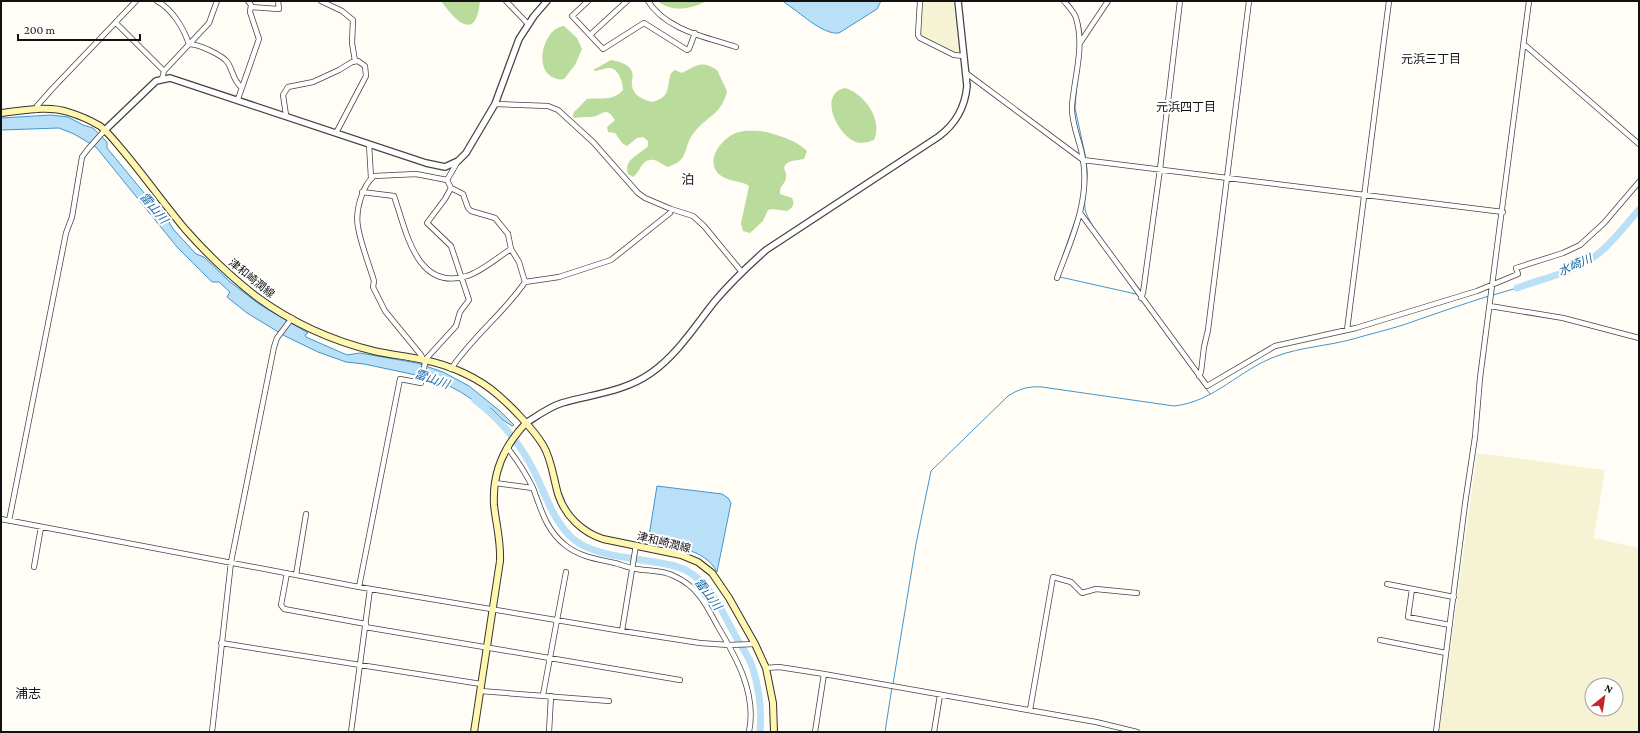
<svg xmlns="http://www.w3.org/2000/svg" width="1640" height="733" font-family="'Crimson Pro','Noto Sans JP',serif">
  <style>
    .farmland { fill: #f6f3d4; fill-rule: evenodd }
    .forest { fill: #b9dc9c }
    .water { fill: #b9e0f7; stroke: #3f96cf }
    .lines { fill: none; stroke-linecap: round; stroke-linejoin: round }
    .stream { stroke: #3f96cf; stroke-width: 1 }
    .river { stroke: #b9e0f7; stroke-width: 7 }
    .minor-casing { stroke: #444; stroke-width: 6 }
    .tertiary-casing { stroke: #444; stroke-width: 8 }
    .secondary-casing { stroke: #333; stroke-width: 8 }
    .minor { stroke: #fff; stroke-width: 4.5 }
    .tertiary { stroke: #fff; stroke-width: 5.5 }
    .secondary { stroke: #fff6b0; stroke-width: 6 }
    .labels { text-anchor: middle; stroke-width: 4; stroke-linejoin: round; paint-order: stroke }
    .street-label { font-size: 11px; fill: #111; stroke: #fff }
    .neighbourhood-label { font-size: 12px; fill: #111; stroke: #fff }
    .water-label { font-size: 12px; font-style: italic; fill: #1768a6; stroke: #fff }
    .quarter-label { font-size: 13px; fill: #111; stroke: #fff }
  </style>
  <rect width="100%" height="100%" fill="#fffdf5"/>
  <path class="farmland" d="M 922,1 L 953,1 L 959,53 L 955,53 L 920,34 Z
    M 1477,453 L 1605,470 L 1594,538 L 1639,548 L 1639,732 L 1439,732 ZM 1592,685 L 1616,685 L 1616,709 L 1592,709 Z"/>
  <path class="forest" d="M 441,1 L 480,1 C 476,42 456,22 441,1 Z
    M 658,1 L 707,1 C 692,9 671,13 658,1 Z
    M 564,26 L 577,38 L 582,49 L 575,65 L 564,79 C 559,80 556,79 552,77 C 533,67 545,27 564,26 Z
    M 611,60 C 618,61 630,64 632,72 C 634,76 631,81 632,85 C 633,96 644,100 653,102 C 672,96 666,87 671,73 L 675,70 L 682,73 C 697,65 701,60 717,70 L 727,91 C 722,115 706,116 693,134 C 683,147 690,160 668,167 C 663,165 659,161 654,160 C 641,158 641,172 633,177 L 628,174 C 623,159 640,155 648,146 L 648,141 L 643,137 L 637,138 L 627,146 L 623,144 L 615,133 L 608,132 L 607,127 L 615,120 C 605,104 603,117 590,117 C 584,117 581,117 574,118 L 573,115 L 574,112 L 587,99 C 601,97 612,102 623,90 C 623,83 619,69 610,68 C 606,68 600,70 596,71 L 593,70 Z
    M 845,88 C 865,94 883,120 874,140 C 868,142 863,144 856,142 C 838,136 817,94 845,88 Z
    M 761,131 C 774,133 798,141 807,151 L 804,159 C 797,161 787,159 784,168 C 791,184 779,182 780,194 L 792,198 C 795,204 793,208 787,211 L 772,209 L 768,210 L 763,221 L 750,233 L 743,231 L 741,223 L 749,186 C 741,180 728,182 720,175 C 703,161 723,136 739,132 C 746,130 755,131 761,131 Z"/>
  <path class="water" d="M 784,1 L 881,1 L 877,9 L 839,33 C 822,35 800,12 785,3 Z
    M 51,115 L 68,117 L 83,125 L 93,128 L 107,142 L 107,148 L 145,194 L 163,211 L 173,229 L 196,254 L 204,257 L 229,281 L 259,304 L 308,333 L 305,335 L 306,337 L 347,355 L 360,353 L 417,363 L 443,372 L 469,386 L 500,411 L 514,425 L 512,426 L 503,420 L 492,409 L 479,404 L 459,391 L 435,379 L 364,364 L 346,362 L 318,352 L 285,336 L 247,313 L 227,297 L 230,292 L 219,282 L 212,282 L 177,247 L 96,147 L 74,134 L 59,128 L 1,130 L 1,118 Z
    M 657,486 L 722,494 L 728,498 L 731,503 L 717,572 C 705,548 671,546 648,542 Z"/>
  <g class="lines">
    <path class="stream" d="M 1068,1 C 1077,13 1081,22 1082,37
      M 1077,82 L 1075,108 L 1086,159
      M 1086,163 C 1090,178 1083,193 1085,209 C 1088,226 1128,275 1141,291
      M 1062,258 L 1075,221
      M 1060,277 L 1136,294 L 1139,297
      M 1493,295 L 1517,288
      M 1141,300 L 1210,394
      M 893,684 L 916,544 L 931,471 L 1008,396 C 1019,389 1028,386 1042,387 L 1174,406 C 1214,402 1240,369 1277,356 C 1301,347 1328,346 1353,339 C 1370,334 1387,330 1403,325 C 1432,315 1460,305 1489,296
      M 885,732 L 892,687"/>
    <path class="river" d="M 1517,288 C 1544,278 1576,272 1599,253 C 1614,241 1626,224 1639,210
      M 475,400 C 500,419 519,442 533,469 C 545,492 552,519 571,537 C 594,559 645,558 675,566 C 708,575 721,610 736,637 C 742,647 750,658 753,669 C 759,689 762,711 760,732"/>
    <defs>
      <path id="minor" d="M 157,1 C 172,9 183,27 189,44
        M 321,1 L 342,11 L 353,20 L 352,43 L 355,61
        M 506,1 L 528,24
        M 588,1 L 572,16 L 603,49 L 644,23 L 687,50 L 689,49 L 695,33
        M 648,1 C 666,30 706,37 736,47
        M 920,1 L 918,35 L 920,38 L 954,55 L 964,56
        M 251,7 L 279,9 L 278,1
        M 116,23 L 164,71
        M 590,35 L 627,1
        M 1080,43 L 1108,1
        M 189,44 C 198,44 223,55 228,63 C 233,71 233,80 241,87
        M 1524,45 L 1526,46 L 1639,144
        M 966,73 L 1083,160 L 1503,212
        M 162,79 L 164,71 L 209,23 L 217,1
        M 238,99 L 259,39 L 250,12 L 251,5 L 248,1
        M 495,104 L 548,106 L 558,110 L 593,142 L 638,193 L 645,198 L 671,209 L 693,216 L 704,226 L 741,271
        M 36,110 L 37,106 L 53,88 L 136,1
        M 286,115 L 283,95 L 288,87 L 313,82 L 339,70 L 352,62 L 358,61 L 365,66 L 366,76 L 336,133
        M 369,144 L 371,178
        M 447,180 L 451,188 L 463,194 L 468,208 L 471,211 L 495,218 L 508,234 L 511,249 L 519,262 L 525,282
        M 447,180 L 458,161
        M 362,192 L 394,196 C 406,230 416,292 467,276 C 481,272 498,257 511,249
        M 1081,214 L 1207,386 L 1275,346 L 1356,328 L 1477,291 L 1518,274 L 1516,268 L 1563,253 L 1580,245 L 1604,223 L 1639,182
        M 1057,278 C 1071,240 1090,201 1083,160 C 1081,142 1071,125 1072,106 C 1074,78 1085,47 1076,18 C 1075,13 1068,6 1064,1
        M 1141,298 L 1143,293 L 1160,169 L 1180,1
        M 1490,306 L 1563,318 L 1639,338
        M 1347,330 L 1389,1
        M 425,360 L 456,326 L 460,312 L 469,300 L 451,246 L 427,223 L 445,199 L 451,188
        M 451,369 C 472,337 504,313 525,282 L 559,277 L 611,260 L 670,213 L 671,209
        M 1199,376 L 1201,372 L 1204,347 L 1208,330 L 1249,1
        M 507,447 C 517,460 526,473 533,488 C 541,509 546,530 565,545 C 580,557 597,559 615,563 C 622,565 629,568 636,569 C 648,571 663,570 674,576 C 697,586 706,604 717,625 C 736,657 757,693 749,732
        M 495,483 L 533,488
        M 1,519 L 359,587 L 622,631 L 700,643 L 729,645 L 755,644
        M 9,521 L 66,233 L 72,217 L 82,157 L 88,149 L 105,130
        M 34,567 L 41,527
        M 287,573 L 281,605 L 284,609 L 366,624
        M 296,575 L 306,514
        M 1387,584 L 1454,597
        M 359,587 L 400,379 L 421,383 L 425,363 L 421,355 L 385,311 L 373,287 L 374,281 C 369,264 361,245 358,227 C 355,211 362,186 374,176 L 416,174 L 447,180
        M 1412,589 L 1408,617 L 1450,625
        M 365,627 L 680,680
        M 622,631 L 636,545
        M 1380,640 L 1446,653
        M 221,643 L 481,684
        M 766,668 L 779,667 L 824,674 L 1096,722 L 1137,732
        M 480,691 L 609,701
        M 543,695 L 566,572
        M 1030,710 L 1053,577 L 1071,582 L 1082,593 L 1096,589 L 1137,593
        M 212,732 L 231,562 L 274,347 L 277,338 L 292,318
        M 351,732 L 370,589
        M 549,732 L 551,696
        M 815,732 L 824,674
        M 934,732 L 940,695
        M 1436,732 L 1465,504 L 1475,437 L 1480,378 L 1529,1"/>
      <path id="tertiary" d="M 105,130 L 156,81 L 170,78 L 426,163 L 445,167 L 458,161 L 466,153 L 495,104 L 519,39 L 534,16 L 547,1
        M 526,423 C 537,416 549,407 562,403 C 593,394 624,392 651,373 C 677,355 695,326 715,301 C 731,282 748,266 766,250 L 938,137 C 956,124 965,108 967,86 L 958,1"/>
      <path id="secondary" d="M 1,113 C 22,111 47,105 68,112 C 78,115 90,120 100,126 C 109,133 117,144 124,152 C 145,177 164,204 185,229 C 207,254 231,277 257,297 C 291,322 333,341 374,351 C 391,355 408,356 424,360 C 450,365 479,378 498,395 C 513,408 533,429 543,445 C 552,460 553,477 558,494 C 565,516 582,532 603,539 L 681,555 L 698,562 L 712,573 L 729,598 L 755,644 L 766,668 L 773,703 L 774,732
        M 474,732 L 500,561 C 501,541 496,524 494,505 C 492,473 504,446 526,423"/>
    </defs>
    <use href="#minor" class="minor-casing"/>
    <use href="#tertiary" class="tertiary-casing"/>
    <use href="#secondary" class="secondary-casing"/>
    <use href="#minor" class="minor"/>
    <use href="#tertiary" class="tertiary"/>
    <use href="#secondary" class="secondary"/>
  </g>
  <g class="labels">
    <g class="street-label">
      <text transform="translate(252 278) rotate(39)" y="4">津和崎潤線</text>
      <text transform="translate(664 542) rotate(14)" y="4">津和崎潤線</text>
    </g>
    <g class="neighbourhood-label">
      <text x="1431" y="63">元浜三丁目</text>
      <text x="1186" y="111">元浜四丁目</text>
    </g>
    <g class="water-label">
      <text transform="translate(154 208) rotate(50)" y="4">雷山川</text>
      <text transform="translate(1575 265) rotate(-24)" y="4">水崎川</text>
      <text transform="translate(432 379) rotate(19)" y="4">雷山川</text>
      <text transform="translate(708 594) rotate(53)" y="4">雷山川</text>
    </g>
    <g class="quarter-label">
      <text x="688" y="184">泊</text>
      <text x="28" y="698">浦志</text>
    </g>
  </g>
  <rect width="1640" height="733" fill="none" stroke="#111111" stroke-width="4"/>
  <g transform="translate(1604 697) rotate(30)"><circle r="19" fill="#ffffff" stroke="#a0a0a0"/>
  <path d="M0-3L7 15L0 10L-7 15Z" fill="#c4262e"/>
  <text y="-6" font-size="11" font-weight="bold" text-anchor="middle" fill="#111111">N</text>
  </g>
  <path d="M18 34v6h122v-6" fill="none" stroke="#111111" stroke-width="2"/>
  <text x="24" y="34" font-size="12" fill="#111111" stroke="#ffffff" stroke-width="3" paint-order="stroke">200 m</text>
</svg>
